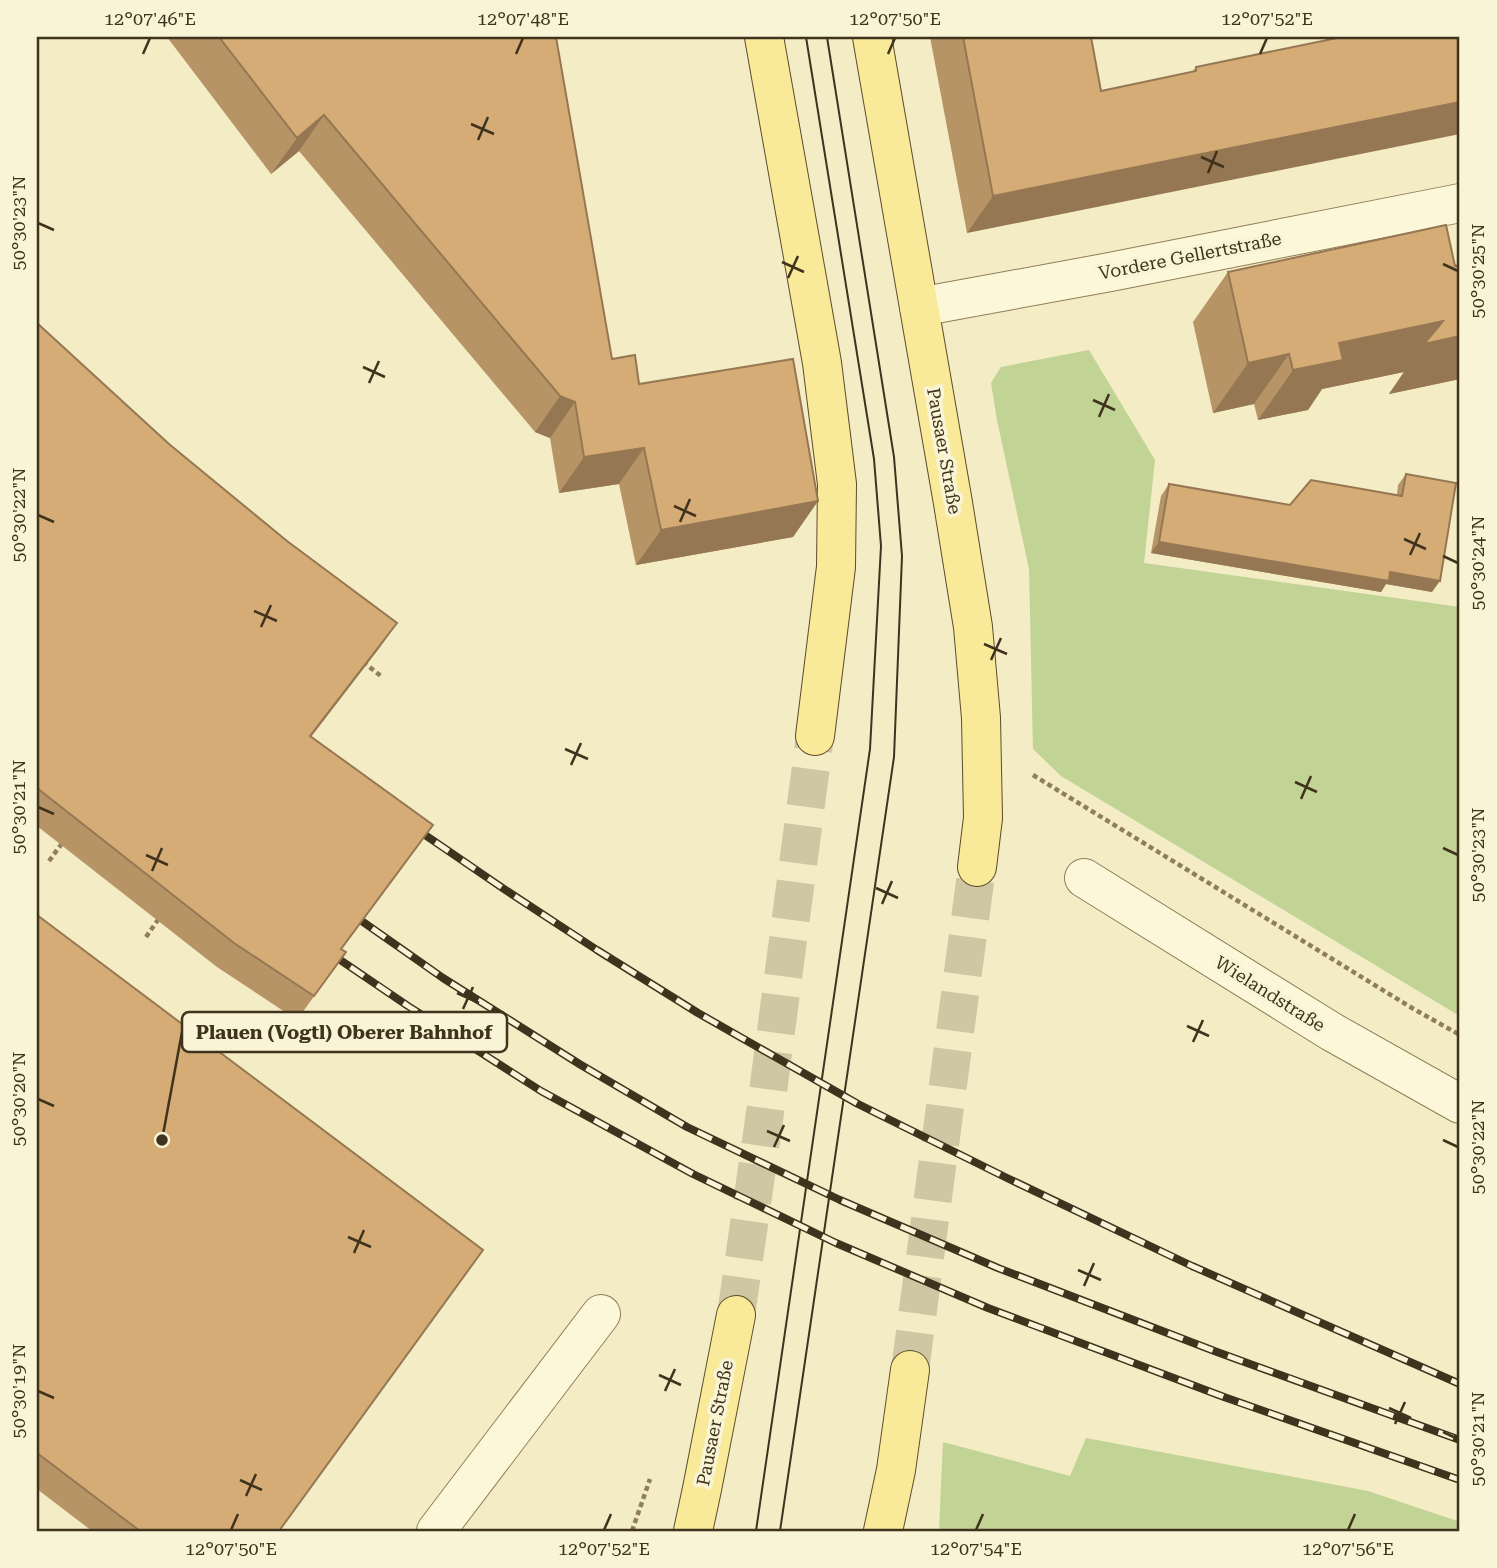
<svg xmlns="http://www.w3.org/2000/svg" width="1497" height="1568" font-family="'Roboto Serif',serif">
  <style>
    .green { fill: #c2d396 }
    .lines { fill: none; stroke-linecap: round; stroke-linejoin: round }
    .major-tunnel { stroke: #cfc7a3; stroke-width: 38; stroke-dasharray: 38 19; stroke-linecap: butt }
    .minor-casing { stroke: #907e58; stroke-width: 40 }
    .major-casing { stroke: #5e4b2c; stroke-width: 40 }
    .path { stroke: #907e58; stroke-width: 4.5; stroke-dasharray: 5 3.5; stroke-linecap: butt }
    .minor { stroke: #fcf7d9; stroke-width: 38 }
    .major { stroke: #f9ea99; stroke-width: 38 }
    .tram { stroke: #3f331e; stroke-width: 2 }
    .rail-casing { stroke: #3f331e; stroke-width: 8 }
    .rail { stroke: #f9f4d5; stroke-width: 5; stroke-dasharray: 16; stroke-linecap: butt }
    .wall { fill: #b79465 }
    .shaded-wall { fill: #957853 }
    .building { fill: #d5ac76; stroke: #957853; stroke-width: 2 }
    .ticks { fill: none; stroke: #3f331e; stroke-width: 2.5 }
    .labels { text-anchor: middle; stroke-width: 7; stroke-linejoin: round; paint-order: stroke }
    .street-label { font-size: 18px; fill: #3f331e; stroke: #f9f4d5 }
    .leader { fill: none; stroke: #3f331e; stroke-width: 2.5 }
    .callout-dot { fill: #3f331e; stroke: #f9f4d5; stroke-width: 2.5 }
    .callout { fill: #f9f4d5; stroke: #3f331e; stroke-width: 2.5 }
    .callout-label { font-size: 19px; text-anchor: middle; font-weight: bold; fill: #3f331e }
    .neatline { fill: none; stroke: #3f331e; stroke-width: 2.5 }
    .ticks-label { font-size: 18px; text-anchor: middle; fill: #3f331e }
  </style>
  <rect width="100%" height="100%" fill="#f3ecc4"/>
  <path class="green" d="M 1089,350 L 1155,460 L 1144,563 L 1460,607 L 1460,1011 L 1458,1015 L 1061,776 L 1033,749 L 1029,569 L 997,420 L 991,383 L 1001,367 Z
    M 1086,1438 L 1368,1491 L 1460,1522 L 1460,1531 L 939,1531 L 943,1442 L 1070,1476 Z"/>
  <g class="lines">
    <path class="major-tunnel" d="M 736,1315 L 767,1099 L 815,736
      M 910,1370 L 977,867"/>
    <defs>
      <path id="minor" d="M 919,307 L 1110,272 L 1460,203
        M 1084,878 L 1332,1032 L 1460,1104
        M 436,1531 L 601,1314"/>
      <path id="major" d="M 764,37 L 822,363 L 837,484 L 836,567 L 815,736
        M 872,37 L 953,503 L 973,627 L 981,718 L 983,818 L 977,867
        M 693,1531 L 702,1489 L 736,1315
        M 883,1531 L 896,1470 L 910,1370"/>
    </defs>
    <use href="#minor" class="minor-casing"/>
    <use href="#major" class="major-casing"/>
    <path class="path" d="M 363,662 L 381,676
      M 1033,775 L 1412,1008 L 1460,1035
      M 49,861 L 63,842
      M 146,937 L 160,917
      M 632,1531 L 650,1479"/>
    <use href="#minor" class="minor"/>
    <use href="#major" class="major"/>
    <path class="tram" d="M 756,1531 L 870,749 L 881,546 L 874,459 L 806,37
      M 780,1531 L 894,757 L 902,556 L 894,457 L 827,37"/>
    <defs>
      <path id="rail" d="M 409,824 L 504,889 L 597,950 L 698,1013 L 858,1104 L 1007,1178 L 1192,1266 L 1460,1384
        M 346,910 L 443,978 L 581,1065 L 687,1127 L 840,1200 L 998,1268 L 1217,1352 L 1460,1440
        M 324,949 L 408,1006 L 541,1091 L 693,1174 L 836,1243 L 988,1308 L 1224,1397 L 1460,1480"/>
    </defs>
    <use href="#rail" class="rail-casing"/>
    <use href="#rail" class="rail"/>
  </g>
  <path class="wall" d="M 167,37 L 556,37 L 612,359 L 639,384 L 818,501 L 793,537 L 636,565 L 619,484 L 559,493 L 550,438 L 535,432 L 299,151 L 271,174 Z
    M 930,37 L 1091,37 L 1101,91 L 1192,72 L 1196,67 L 1342,37 L 967,233 Z
    M 1228,272 L 1460,379 L 1389,394 L 1404,372 L 1322,389 L 1308,410 L 1258,420 L 1254,404 L 1213,413 L 1193,322 Z
    M 37,323 L 169,444 L 287,541 L 397,623 L 380,647 L 311,737 L 433,825 L 341,949 L 346,952 L 297,1020 L 217,967 L 37,826 Z
    M 1406,474 L 1432,592 L 1386,584 L 1381,592 L 1151,553 L 1161,496 L 1169,484 L 1290,505 L 1397,495 L 1398,485 Z
    M 37,915 L 279,1531 L 92,1531 L 37,1489 Z"/>
  <path class="shaded-wall" d="M 1460,102 L 1460,134 L 967,233 L 993,196 Z
    M 324,115 L 299,151 L 271,174 L 297,138 Z
    M 1443,321 L 1460,336 L 1460,379 L 1389,394 L 1404,372 L 1322,389 L 1308,410 L 1258,420 L 1293,370 L 1339,343 Z
    M 1289,354 L 1254,404 L 1213,413 L 1248,363 Z
    M 560,396 L 575,402 L 550,438 L 535,432 Z
    M 644,448 L 619,484 L 559,493 L 584,457 Z
    M 818,501 L 793,537 L 636,565 L 661,530 Z
    M 1159,542 L 1390,572 L 1440,581 L 1432,592 L 1386,584 L 1381,592 L 1151,553 Z
    M 397,623 L 380,647 L 293,760 L 310,736 Z
    M 433,825 L 416,849 L 324,973 L 341,949 Z"/>
  <path class="building" d="M 219,37 L 556,37 L 612,359 L 635,355 L 639,384 L 793,359 L 818,501 L 661,530 L 644,448 L 584,457 L 575,402 L 560,396 L 324,115 L 297,138 Z
    M 963,37 L 1091,37 L 1101,91 L 1196,71 L 1196,67 L 1342,37 L 1460,37 L 1460,102 L 993,196 Z
    M 1446,225 L 1455,266 L 1460,265 L 1460,336 L 1424,344 L 1443,321 L 1339,343 L 1343,360 L 1293,370 L 1289,354 L 1248,363 L 1228,272 Z
    M 37,323 L 169,444 L 287,541 L 397,623 L 310,736 L 433,825 L 341,949 L 346,952 L 314,996 L 234,943 L 37,788 Z
    M 1406,474 L 1456,483 L 1440,581 L 1390,572 L 1389,581 L 1159,542 L 1169,484 L 1290,505 L 1311,480 L 1402,496 Z
    M 37,915 L 483,1250 L 279,1531 L 140,1531 L 37,1453 Z"/>
  <path class="ticks" d="M 143,54 L 150,38M 516,54 L 523,38M 888,54 L 895,38M 1260,54 L 1267,38M 471,124 L 494,134M 478,140 L 488,117M 1201,157 L 1224,167M 1208,173 L 1217,151M 38,223 L 54,230M 782,262 L 804,272M 1443,264 L 1458,271M 788,278 L 798,256M 363,367 L 385,377M 369,383 L 379,361M 1093,400 L 1115,410M 1099,417 L 1109,394M 674,506 L 696,516M 38,515 L 54,522M 680,522 L 690,499M 1404,539 L 1426,549M 1410,555 L 1420,533M 1443,556 L 1458,563M 254,611 L 277,621M 261,627 L 271,605M 984,644 L 1007,654M 991,660 L 1001,638M 565,749 L 588,759M 571,765 L 581,743M 1295,782 L 1317,792M 1301,799 L 1311,776M 38,807 L 54,814M 1443,848 L 1458,855M 146,855 L 168,865M 152,871 L 162,848M 876,888 L 898,898M 882,904 L 892,881M 457,993 L 479,1003M 463,1009 L 473,987M 1187,1026 L 1209,1036M 1193,1042 L 1203,1020M 38,1099 L 54,1106M 767,1131 L 790,1141M 1443,1140 L 1458,1147M 774,1147 L 784,1125M 348,1237 L 371,1247M 354,1253 L 364,1230M 1078,1270 L 1101,1280M 1084,1286 L 1094,1263M 659,1375 L 681,1385M 38,1391 L 54,1398M 665,1391 L 675,1369M 1389,1408 L 1411,1418M 1395,1424 L 1405,1402M 1443,1432 L 1458,1439M 240,1480 L 262,1490M 246,1496 L 256,1474M 231,1530 L 238,1514M 604,1530 L 611,1514M 976,1530 L 983,1514M 1348,1530 L 1355,1514"/>
  <g class="labels">
    <g class="street-label">
      <text transform="translate(1190 256) rotate(-11)" y="6">Vordere Gellertstraße</text>
      <text transform="translate(944 451) rotate(80)" y="6">Pausaer Straße</text>
      <text transform="translate(1270 994) rotate(32)" y="6">Wielandstraße</text>
      <text transform="translate(715 1423) rotate(-79)" y="6">Pausaer Straße</text>
    </g>
  </g>
  <path class="leader" d="M162 1140L182 1032"/>
  <circle class="callout-dot" cx="162" cy="1140" r="7"/>
  <rect class="callout" x="182" y="1012" width="325" height="40" rx="7"/>
  <g class="callout-label">
    <text x="344" y="1039">Plauen (Vogtl) Oberer Bahnhof</text>
  </g>
  <rect width="1497" height="1568" fill="none" stroke="#f9f4d5" stroke-width="77"/>
  <rect x="38" y="38" width="1420" height="1492" class="neatline"/>
  <g class="ticks-label">
    <text x="150" y="25">12°07'46"E</text>
    <text x="523" y="25">12°07'48"E</text>
    <text x="895" y="25">12°07'50"E</text>
    <text x="1267" y="25">12°07'52"E</text>
    <text transform="translate(19 223) rotate(-90)" y="6">50°30'23"N</text>
    <text transform="translate(1478 271) rotate(-90)" y="6">50°30'25"N</text>
    <text transform="translate(19 515) rotate(-90)" y="6">50°30'22"N</text>
    <text transform="translate(1478 563) rotate(-90)" y="6">50°30'24"N</text>
    <text transform="translate(19 807) rotate(-90)" y="6">50°30'21"N</text>
    <text transform="translate(1478 855) rotate(-90)" y="6">50°30'23"N</text>
    <text transform="translate(19 1099) rotate(-90)" y="6">50°30'20"N</text>
    <text transform="translate(1478 1147) rotate(-90)" y="6">50°30'22"N</text>
    <text transform="translate(19 1391) rotate(-90)" y="6">50°30'19"N</text>
    <text transform="translate(1478 1439) rotate(-90)" y="6">50°30'21"N</text>
    <text x="231" y="1555">12°07'50"E</text>
    <text x="604" y="1555">12°07'52"E</text>
    <text x="976" y="1555">12°07'54"E</text>
    <text x="1348" y="1555">12°07'56"E</text>
  </g>
</svg>
